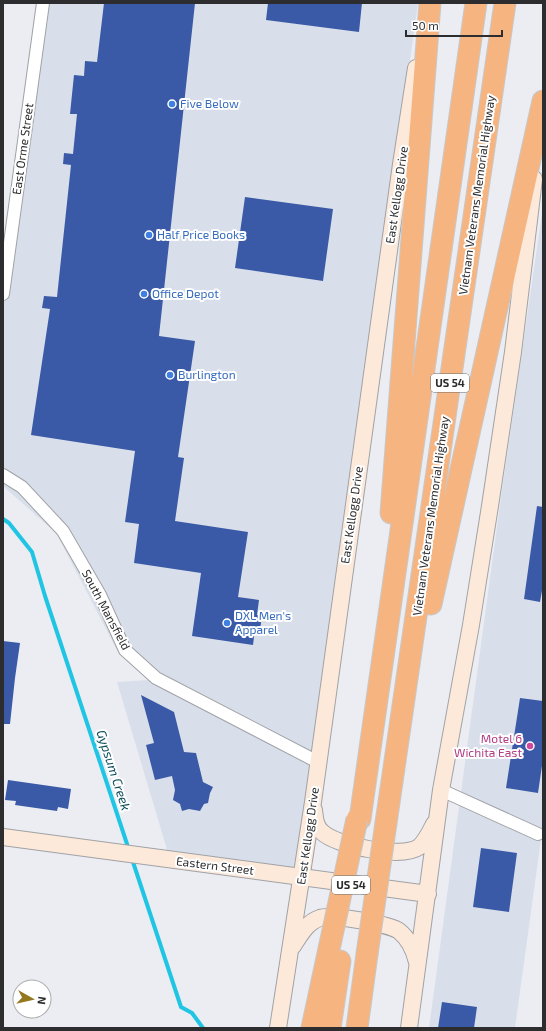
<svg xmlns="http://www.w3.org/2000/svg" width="546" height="1031" font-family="'Exo 2',sans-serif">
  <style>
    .built { fill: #d9dfea }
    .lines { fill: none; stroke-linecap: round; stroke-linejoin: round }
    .stream { stroke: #21c5e4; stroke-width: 4 }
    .building { fill: #3a5aa7 }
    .street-casing { stroke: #a0a2a6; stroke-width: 14 }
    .secondary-casing { stroke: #a0a2a6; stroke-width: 18 }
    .highway-casing { stroke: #c8c8c9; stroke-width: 23 }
    .street { stroke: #fff; stroke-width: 12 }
    .secondary { stroke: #fce9d9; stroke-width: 16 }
    .highway { stroke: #f6b580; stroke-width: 21 }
    .highway-bridge-casing { stroke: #c8c8c9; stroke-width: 23; stroke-linecap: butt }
    .highway-bridge { stroke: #f6b580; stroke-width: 21 }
    .shop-dot { fill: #3f7fe0; stroke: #fff; stroke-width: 1.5 }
    .hotel-dot { fill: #d1479c; stroke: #fff; stroke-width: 1.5 }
    .labels { text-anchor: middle; stroke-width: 4; stroke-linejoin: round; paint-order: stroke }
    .shield { fill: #fff; stroke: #6c6c6d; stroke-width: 1 }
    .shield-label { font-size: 11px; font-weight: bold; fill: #2d2d2f }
    .shop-label { font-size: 12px; fill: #366cbe; stroke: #fff; text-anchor: start }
    .street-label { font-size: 12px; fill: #2d2d2f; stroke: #fff }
    .hotel-label { font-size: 12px; fill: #b23c85; stroke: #fff; text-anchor: end }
    .water-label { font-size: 13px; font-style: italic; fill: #0c4c5a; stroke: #fff }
  </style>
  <rect width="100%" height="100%" fill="#ebedf2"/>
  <path class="built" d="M 41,3 L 418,3 L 295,879 L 171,863 L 117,682 L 148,680 L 118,652 L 56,533 L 3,486 L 3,297 Z
    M 543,206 L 543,825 L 515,1028 L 429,1028 L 501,497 Z"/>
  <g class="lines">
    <path class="stream" d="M 3,519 L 9,523 L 32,552 L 45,596 L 129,850
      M 132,859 L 181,1007 L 192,1013 L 203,1028"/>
  </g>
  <path class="building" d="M 104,3 L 195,3 L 159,336 L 195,341 L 178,457 L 184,458 L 175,521 L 248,532 L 238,597 L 259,600 L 257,615 L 262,616 L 260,630 L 255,629 L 253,645 L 192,636 L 201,573 L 134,563 L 139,524 L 125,522 L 135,451 L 31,435 L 50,309 L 42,308 L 44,296 L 57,297 L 71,165 L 63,164 L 64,153 L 73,154 L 77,114 L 70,114 L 74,75 L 84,76 L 85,61 L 97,62 Z
    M 268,3 L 362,3 L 359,32 L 266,20 Z
    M 245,197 L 333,209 L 323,281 L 235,268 Z
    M 537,506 L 543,507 L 543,585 L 540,602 L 524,599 Z
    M 3,641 L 20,643 L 15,678 L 10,724 L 3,724 Z
    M 141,695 L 174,712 L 184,752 L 196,753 L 203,782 L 213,787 L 210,793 L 208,803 L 204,804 L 200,811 L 189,809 L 182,811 L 180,804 L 173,800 L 175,790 L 172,776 L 155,780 L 146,745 L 154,743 Z
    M 520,698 L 543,701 L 543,759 L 538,793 L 506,788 Z
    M 8,780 L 71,789 L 68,809 L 58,807 L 57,811 L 15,805 L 16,801 L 5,800 Z
    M 481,848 L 517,853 L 509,912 L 473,907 Z
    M 442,1002 L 477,1007 L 474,1028 L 438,1028 Z"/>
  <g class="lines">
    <defs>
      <path id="street" d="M 3,294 L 43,3
        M 3,475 L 22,487 L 63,531 L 100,595 L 125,650 L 156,678 L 318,762
        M 441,790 L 538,834"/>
      <path id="secondary" d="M 314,810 C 315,818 315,826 322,832 C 336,846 402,859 419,847 C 426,841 430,832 434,824
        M 3,837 L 428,894
        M 293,946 C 300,935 307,922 320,918 C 331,914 390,924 399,931 C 409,939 414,950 417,962
        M 278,1028 L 313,802 L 401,164 L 416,68
        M 409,1028 L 441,790 L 471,625 L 490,506 L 513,352 L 534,179"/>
      <path id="highway" d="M 391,513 L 430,3
        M 431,604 L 543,101
        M 360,819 L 476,3
        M 386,823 L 505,3
        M 312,1028 L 329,949
        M 330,1028 L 340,961
        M 357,1028 L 367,954"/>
    </defs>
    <use href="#street" class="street-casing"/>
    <use href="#secondary" class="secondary-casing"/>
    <use href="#highway" class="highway-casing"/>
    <use href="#street" class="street"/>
    <use href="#secondary" class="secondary"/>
    <use href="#highway" class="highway"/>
    <defs>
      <path id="highway-bridge" d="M 329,949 L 357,819
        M 367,954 L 386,823"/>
    </defs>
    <use href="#highway-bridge" class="highway-bridge-casing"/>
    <use href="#highway-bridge" class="highway-bridge"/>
  </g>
  <g class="shop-dot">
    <circle cx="172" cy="104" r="4"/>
    <circle cx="149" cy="235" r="4"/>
    <circle cx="144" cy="294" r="4"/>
    <circle cx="170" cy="375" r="4"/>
    <circle cx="227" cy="623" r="4"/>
  </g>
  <circle class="hotel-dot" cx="530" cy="746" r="4"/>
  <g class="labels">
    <g class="shield">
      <rect x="431" y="374" width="38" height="18" rx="3"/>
      <rect x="332" y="876" width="38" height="18" rx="3"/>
    </g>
    <g class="shield-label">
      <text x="450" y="387">US 54</text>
      <text x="351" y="889">US 54</text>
    </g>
    <g class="shop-label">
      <text x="180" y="108">Five Below</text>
      <text x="157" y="239">Half Price Books</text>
      <text x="152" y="298">Office Depot</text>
      <text x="178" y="379">Burlington</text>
      <text x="235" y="620">DXL Men's<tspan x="235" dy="14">Apparel</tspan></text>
    </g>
    <g class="street-label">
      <text transform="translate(23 149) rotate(-82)" y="4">East Orme Street</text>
      <text transform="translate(397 195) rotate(-82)" y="4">East Kellogg Drive</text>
      <text transform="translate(477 195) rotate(-82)" y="4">Vietnam Veterans Memorial Highway</text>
      <text transform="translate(352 515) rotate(-82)" y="4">East Kellogg Drive</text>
      <text transform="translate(431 516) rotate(-82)" y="4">Vietnam Veterans Memorial Highway</text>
      <text transform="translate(106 610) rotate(62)" y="4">South Mansfield</text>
      <text transform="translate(308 836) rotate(-82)" y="4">East Kellogg Drive</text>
      <text transform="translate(215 866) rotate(7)" y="4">Eastern Street</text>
    </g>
    <g class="hotel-label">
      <text x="522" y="743">Motel 6<tspan x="522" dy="14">Wichita East</tspan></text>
    </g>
    <g class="water-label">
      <text transform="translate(114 770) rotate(72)" y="5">Gypsum Creek</text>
    </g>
  </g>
  <rect width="546" height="1031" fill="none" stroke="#2d2d2f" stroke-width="8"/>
  <g transform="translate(32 999) rotate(98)"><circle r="19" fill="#ffffff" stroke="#ababac"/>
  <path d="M0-3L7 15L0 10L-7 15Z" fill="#94771e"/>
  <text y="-6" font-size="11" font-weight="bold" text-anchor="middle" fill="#2d2d2f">N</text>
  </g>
  <path d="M406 30v6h96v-6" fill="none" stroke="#2d2d2f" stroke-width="2"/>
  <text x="412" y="30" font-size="12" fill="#2d2d2f" stroke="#ffffff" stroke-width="3" paint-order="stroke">50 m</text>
</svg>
